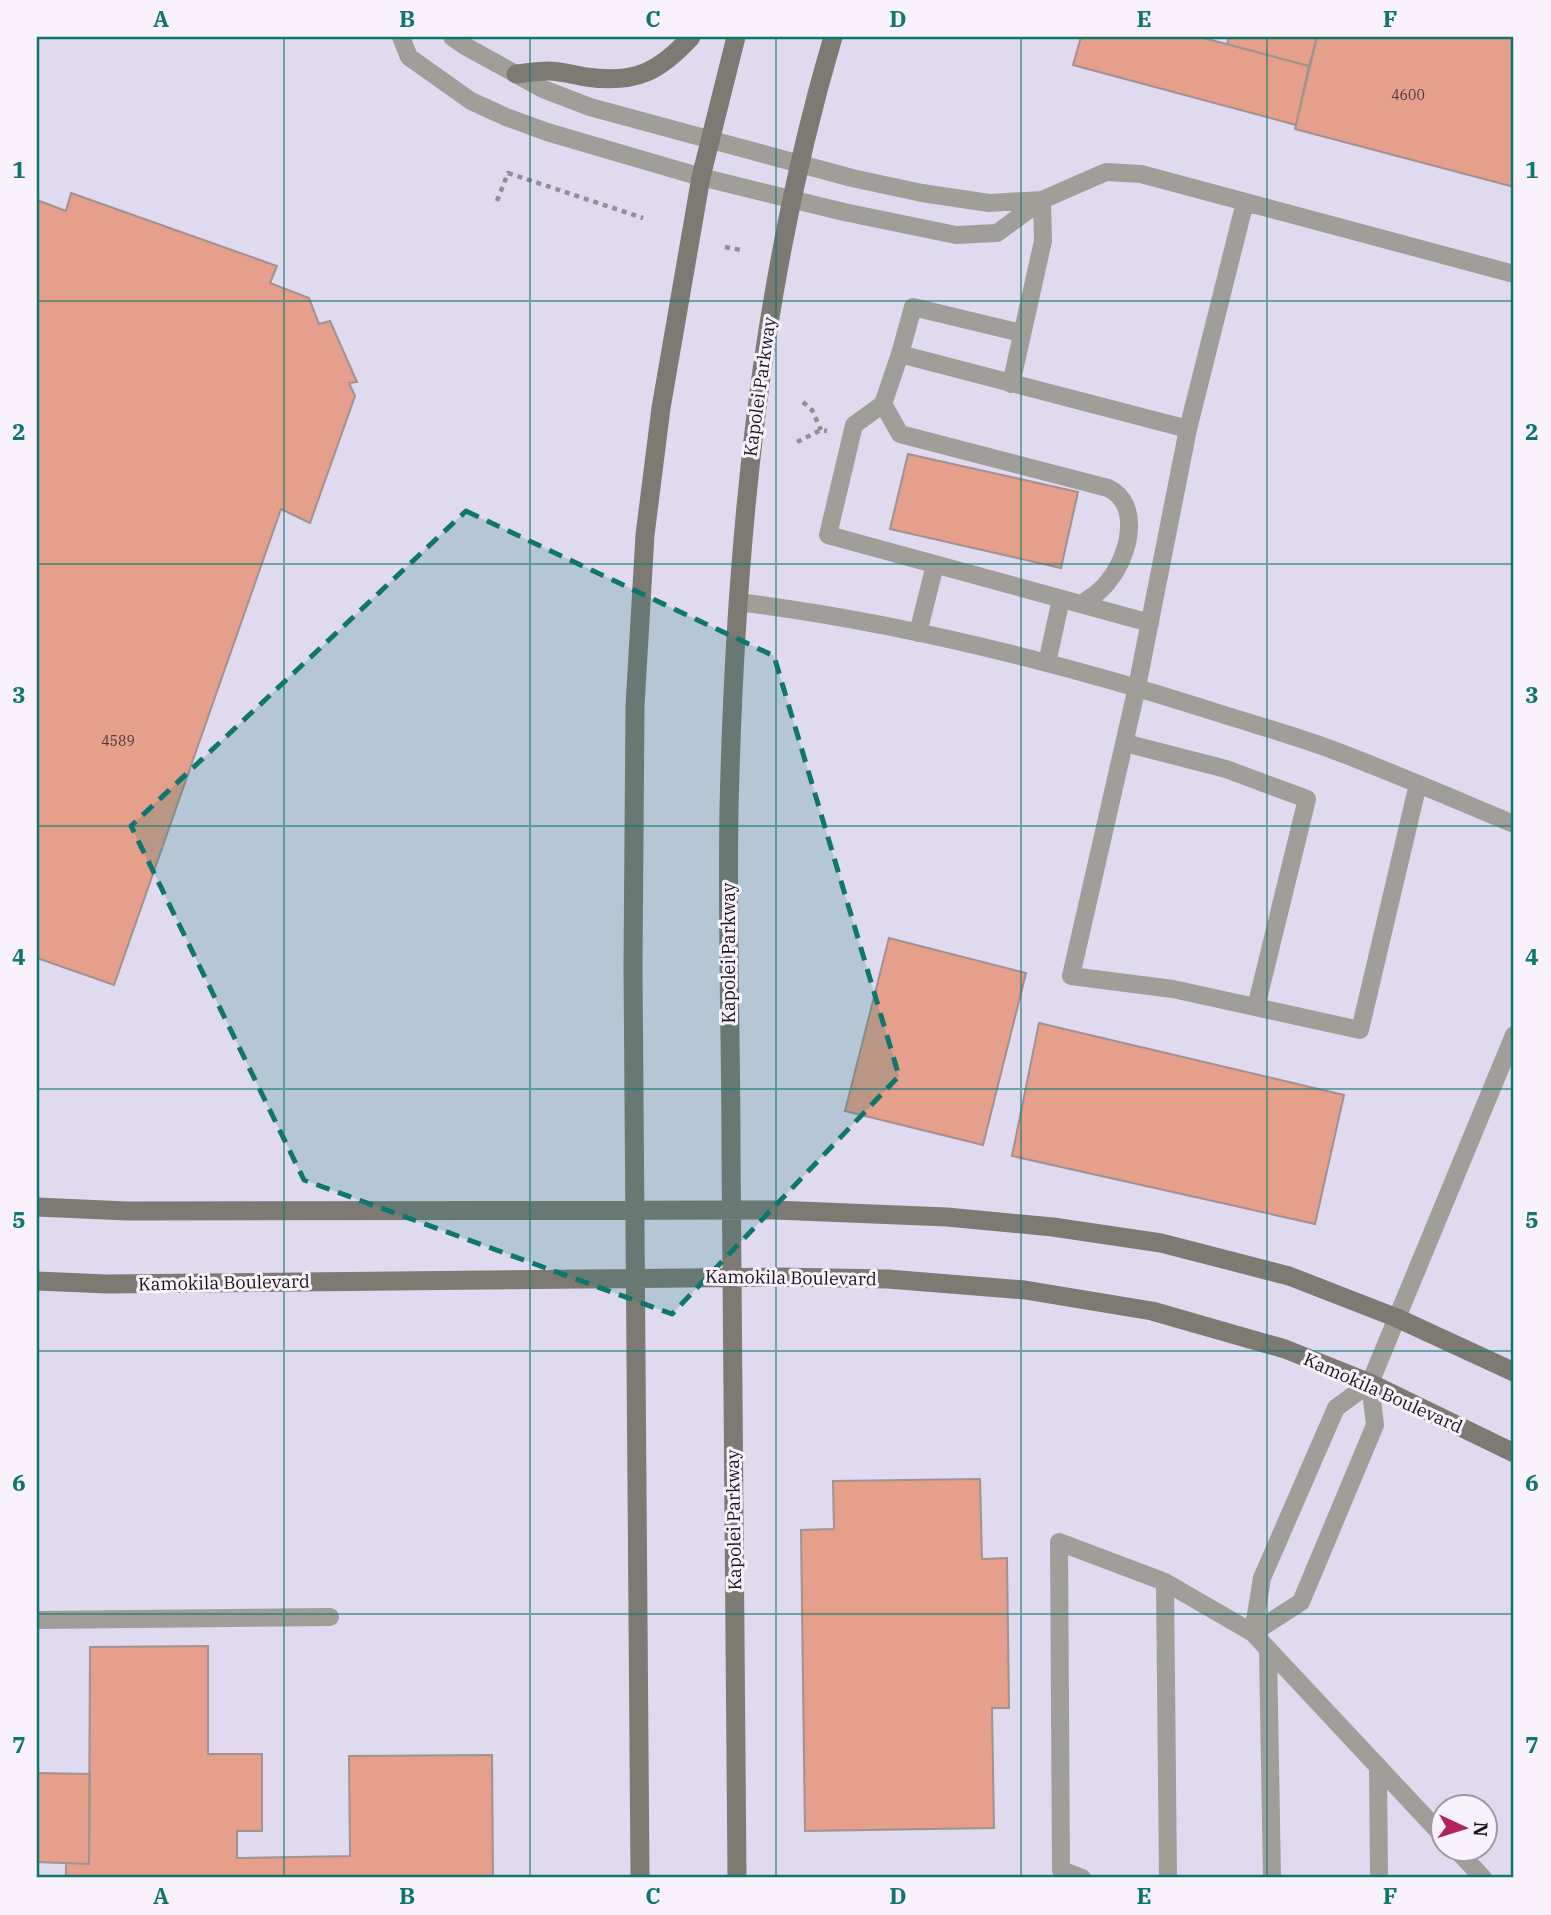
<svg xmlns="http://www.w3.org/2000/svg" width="1551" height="1915" font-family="'IBM Plex Serif',serif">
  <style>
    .commercial { fill: #dfdaf0; fill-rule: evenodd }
    .building { fill: #e59f8b; stroke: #a0928f; stroke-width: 2 }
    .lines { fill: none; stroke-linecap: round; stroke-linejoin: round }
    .path { stroke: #938e96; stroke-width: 4.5; stroke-dasharray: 5 5; stroke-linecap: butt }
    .service { stroke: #9f9e99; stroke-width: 18 }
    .secondary { stroke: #7d7a73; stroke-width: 19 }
    .marked { fill: #0f766e; fill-opacity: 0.2; stroke: #0f766e; stroke-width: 5; stroke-dasharray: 14 9; stroke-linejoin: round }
    .grid { fill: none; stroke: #0f766e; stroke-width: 2; stroke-opacity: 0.55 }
    .labels { text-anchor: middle; stroke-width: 6; stroke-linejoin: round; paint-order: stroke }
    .number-label { font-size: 14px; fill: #4c3836 }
    .street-label { font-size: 18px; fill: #19161a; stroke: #f9f2fd }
    .neatline { fill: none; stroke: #0f766e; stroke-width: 2.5 }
    .grid-label { font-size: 23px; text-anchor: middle; font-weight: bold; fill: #0f766e }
  </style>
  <rect width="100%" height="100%" fill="#ece5f0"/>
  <path class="commercial" d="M 37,37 L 1514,37 L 1514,1878 L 37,1878 ZM 1442,1806 L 1484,1806 L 1484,1848 L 1442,1848 Z"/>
  <path class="building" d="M 1081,37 L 1200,37 L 1309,66 L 1296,125 L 1073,65 Z
    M 1229,37 L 1317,37 L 1309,66 L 1227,44 Z
    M 1317,37 L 1514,37 L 1514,187 L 1295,129 Z
    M 71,193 L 277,266 L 270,283 L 309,298 L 319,324 L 330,321 L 357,382 L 349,383 L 355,396 L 310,523 L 281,509 L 114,985 L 37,958 L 37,200 L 66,211 Z
    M 908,454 L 1078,492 L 1061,568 L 890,529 Z
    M 889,938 L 1026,973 L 983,1145 L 845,1111 Z
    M 1039,1023 L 1344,1095 L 1315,1224 L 1012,1156 Z
    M 980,1479 L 982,1559 L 1007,1558 L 1009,1708 L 992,1708 L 994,1828 L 805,1831 L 801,1530 L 834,1529 L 833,1481 Z
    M 208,1646 L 208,1754 L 262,1754 L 262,1831 L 237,1831 L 237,1858 L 350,1856 L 349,1756 L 492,1755 L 493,1878 L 66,1878 L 66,1863 L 89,1864 L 90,1647 Z
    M 37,1773 L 90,1774 L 89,1864 L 37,1862 Z"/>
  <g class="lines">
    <path class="path" d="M 497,201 L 508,173 L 643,218
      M 725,247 L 741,250
      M 803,402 L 812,410 L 821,430
      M 797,442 L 821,430 L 827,431"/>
    <path class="service" d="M 401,37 L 409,57 L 471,101 L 506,117 L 547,132 L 701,177 L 844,212 L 956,235 L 997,233 L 1042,200 L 1106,172 L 1141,174 L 1514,274
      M 452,37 L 465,46 L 543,89 L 590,107 L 852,178 L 922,193 L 989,203 L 1042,200
      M 1245,202 L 1188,429 L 1137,687 L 1071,976 L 1173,989 L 1360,1030 L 1418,784
      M 900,354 L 913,307 L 1021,333
      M 1011,384 L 1043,241 L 1042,200
      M 883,404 L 900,434 L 1108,488 C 1142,504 1129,555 1110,579 C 1103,590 1092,597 1081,604
      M 738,602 C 899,622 1058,662 1212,711 C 1252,724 1293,735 1333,750 C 1394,773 1454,799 1514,824
      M 1150,623 L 828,535 L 854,425 L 883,404 L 900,354 L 1188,429
      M 918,633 L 935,565
      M 1047,663 L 1061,599
      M 1125,743 L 1226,769 L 1307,799 L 1256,1007
      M 1370,1383 L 1375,1425 L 1301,1602 L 1253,1633 L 1262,1578 L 1336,1408 Z
      M 1370,1383 L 1514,1035
      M 1165,1582 L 1168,1878
      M 37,1620 L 330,1617
      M 1268,1650 L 1272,1878
      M 1378,1766 L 1379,1878
      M 1455,1848 L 1483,1878
      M 1082,1878 L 1061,1870 L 1059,1542 L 1165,1582 L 1253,1633 L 1442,1835"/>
    <path class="secondary" d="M 516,74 C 526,73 538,71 548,71 C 561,71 574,75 586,77 C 635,84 659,72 691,37
      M 37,1207 L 127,1211 L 775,1210 L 947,1217 L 1053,1227 L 1161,1243 L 1289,1276 L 1397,1318 L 1514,1372
      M 37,1281 L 107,1284 L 776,1277 L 888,1279 L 1025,1290 L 1152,1311 L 1285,1349 L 1370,1383 L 1514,1453
      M 640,1878 L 633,967 L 635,706 L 645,535 L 661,408 L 701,177 L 736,37
      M 737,1878 C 735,1636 733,1395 731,1153 C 731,1038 727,923 729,809 C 735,549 759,287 833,37"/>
  </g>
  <path class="marked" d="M 466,511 L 774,656 L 899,1076 L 672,1314 L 304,1180 L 131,826 Z"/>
  <path class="grid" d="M 284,37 L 284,1878M 530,37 L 530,1878M 776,37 L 776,1878M 1021,37 L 1021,1878M 1267,37 L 1267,1878M 37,301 L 1514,301M 37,564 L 1514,564M 37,826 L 1514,826M 37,1089 L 1514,1089M 37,1351 L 1514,1351M 37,1614 L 1514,1614"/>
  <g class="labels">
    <g class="number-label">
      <text x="1408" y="100">4600</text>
      <text x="118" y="746">4589</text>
    </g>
    <g class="street-label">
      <text transform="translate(760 387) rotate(-82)" y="6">Kapolei Parkway</text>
      <text transform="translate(729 953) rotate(-90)" y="6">Kapolei Parkway</text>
      <text transform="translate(791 1278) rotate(1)" y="6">Kamokila Boulevard</text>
      <text transform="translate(224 1283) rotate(-1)" y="6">Kamokila Boulevard</text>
      <text transform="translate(1383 1393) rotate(24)" y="6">Kamokila Boulevard</text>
      <text transform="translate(734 1520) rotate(-91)" y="6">Kapolei Parkway</text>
    </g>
  </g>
  <rect width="1551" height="1915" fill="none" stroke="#f9f2fd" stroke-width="77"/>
  <g transform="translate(1464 1828) rotate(94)"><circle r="33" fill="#f9f2fd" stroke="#9f9aa2" stroke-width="2"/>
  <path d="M0-5L12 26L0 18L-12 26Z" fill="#b2245a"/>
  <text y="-10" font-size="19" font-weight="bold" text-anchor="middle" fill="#19161a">N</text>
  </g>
  <rect x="38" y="38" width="1474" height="1838" class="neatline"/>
  <g class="grid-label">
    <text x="161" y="27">A</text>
    <text x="407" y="27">B</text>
    <text x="653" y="27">C</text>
    <text x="898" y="27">D</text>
    <text x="1144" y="27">E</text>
    <text x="1390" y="27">F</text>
    <text x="19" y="178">1</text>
    <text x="1532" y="178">1</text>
    <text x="19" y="440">2</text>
    <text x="1532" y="440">2</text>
    <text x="19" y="703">3</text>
    <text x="1532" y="703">3</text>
    <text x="19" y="965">4</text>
    <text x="1532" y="965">4</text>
    <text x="19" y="1228">5</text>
    <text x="1532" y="1228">5</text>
    <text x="19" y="1491">6</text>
    <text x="1532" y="1491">6</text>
    <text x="19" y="1753">7</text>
    <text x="1532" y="1753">7</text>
    <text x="161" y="1904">A</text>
    <text x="407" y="1904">B</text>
    <text x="653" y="1904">C</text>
    <text x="898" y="1904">D</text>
    <text x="1144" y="1904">E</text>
    <text x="1390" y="1904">F</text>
  </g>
</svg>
